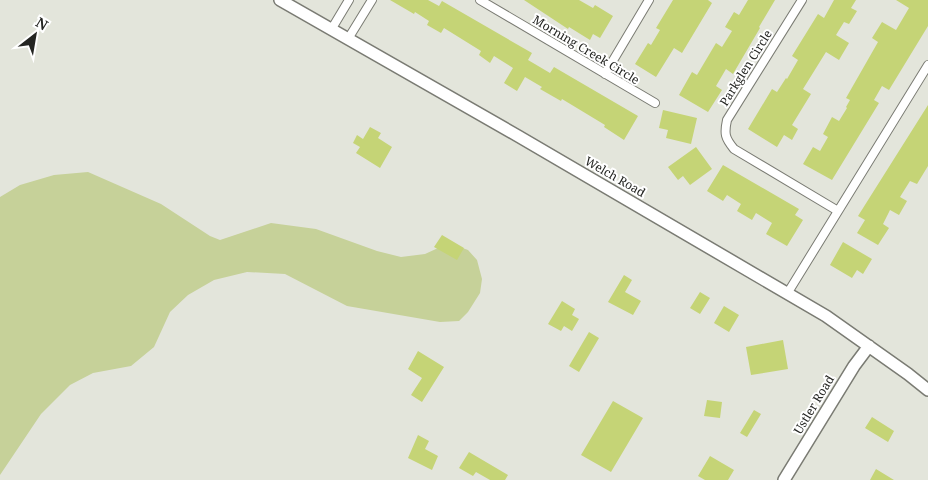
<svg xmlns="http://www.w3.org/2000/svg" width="928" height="480" font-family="'Noto Serif',serif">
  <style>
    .green { fill: #c6d199 }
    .building { fill: #c5d476 }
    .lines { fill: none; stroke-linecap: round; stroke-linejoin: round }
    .street-casing { stroke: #7a7b73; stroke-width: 10 }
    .secondary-casing { stroke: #7a7b73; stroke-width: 14 }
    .street { stroke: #fff; stroke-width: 8 }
    .secondary { stroke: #fff; stroke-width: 11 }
    .labels { text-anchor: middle; stroke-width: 4; stroke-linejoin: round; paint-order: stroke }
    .street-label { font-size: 12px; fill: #242522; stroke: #fff }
  </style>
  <rect width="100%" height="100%" fill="#e3e5db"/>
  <path class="green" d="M 88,172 L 161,204 L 210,236 L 220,240 L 271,223 L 316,229 L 377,251 L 401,257 L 425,254 L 449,243 L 468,250 L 477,260 L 482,279 L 480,293 L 468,312 L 459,321 L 440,322 L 347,306 L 285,274 L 247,272 L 214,280 L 188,295 L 170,312 L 154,347 L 131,366 L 93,373 L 70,385 L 41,414 L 0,475 L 0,197 L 20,185 L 54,175 Z"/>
  <path class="building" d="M 390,0 L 428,0 L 439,6 L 442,1 L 532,53 L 528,60 L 550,73 L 554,67 L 638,116 L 624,140 L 604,127 L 605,125 L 562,99 L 561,101 L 540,89 L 542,87 L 525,77 L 517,91 L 504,83 L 513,68 L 494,56 L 490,63 L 479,55 L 481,51 L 444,28 L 441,33 L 427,25 L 429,21 L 415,12 L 414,14 Z
    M 524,0 L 579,0 L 593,8 L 595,5 L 613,16 L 600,38 L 593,34 L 590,40 L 569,27 L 568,29 Z
    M 673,0 L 708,0 L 712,3 L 682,53 L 674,48 L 656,77 L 635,64 L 648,43 L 651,45 L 660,30 L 656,28 Z
    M 748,0 L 775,0 L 759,27 L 760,28 L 733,74 L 726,69 L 716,86 L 722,90 L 708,112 L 679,95 L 692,72 L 697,75 L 716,43 L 722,47 L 732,31 L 725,27 L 734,12 L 739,15 Z
    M 834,0 L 856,0 L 851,8 L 857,11 L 849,24 L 844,22 L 836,35 L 849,43 L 839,60 L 826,52 L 803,89 L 811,94 L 792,125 L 798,129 L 792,140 L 784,135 L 777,147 L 748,129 L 772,89 L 777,92 L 786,78 L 787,79 L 798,60 L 792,56 L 818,14 L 824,18 Z
    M 896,0 L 928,0 L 928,26 L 889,90 L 882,86 L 874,100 L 879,103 L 832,180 L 803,164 L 813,147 L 820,151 L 828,137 L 823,134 L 832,117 L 839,121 L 847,108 L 846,107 L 850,100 L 846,98 L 878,42 L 872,38 L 882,22 L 896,30 L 909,8 Z
    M 928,105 L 928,166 L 917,184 L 910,181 L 900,197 L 907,201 L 899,215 L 890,210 L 883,224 L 889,228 L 878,245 L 857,233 L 865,220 L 858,216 Z
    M 663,110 L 697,118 L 691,144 L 666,138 L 668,130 L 659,128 Z
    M 370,127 L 381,133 L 378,138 L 392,147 L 380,168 L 356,153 L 360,147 L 353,143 L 357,135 L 363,139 Z
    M 696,147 L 712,169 L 690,185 L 683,176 L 678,180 L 668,167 Z
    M 723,165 L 799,209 L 795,215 L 803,220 L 787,246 L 766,234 L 772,223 L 756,213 L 752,220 L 737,211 L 741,204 L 727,195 L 723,201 L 707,191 Z
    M 442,235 L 464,248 L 457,260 L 434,247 Z
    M 843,242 L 872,259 L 863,274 L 857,270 L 852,278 L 830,265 Z
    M 624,275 L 632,280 L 625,292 L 641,301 L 633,315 L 608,302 Z
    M 700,292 L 710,298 L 700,314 L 690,308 Z
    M 562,301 L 575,309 L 572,315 L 579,319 L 572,331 L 564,326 L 561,331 L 548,324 Z
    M 724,306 L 739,315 L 729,332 L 714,323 Z
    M 589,332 L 599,338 L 579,372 L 569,366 Z
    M 783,340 L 788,369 L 751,375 L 746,347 Z
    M 418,351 L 444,367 L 422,402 L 411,395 L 422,378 L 408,369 Z
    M 707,400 L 722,402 L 720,418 L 704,416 Z
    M 613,401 L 643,418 L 611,472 L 581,455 Z
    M 754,410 L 761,414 L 747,437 L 740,433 Z
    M 872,417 L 894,431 L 888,442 L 865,428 Z
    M 418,435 L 429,441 L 425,449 L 438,456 L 432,470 L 408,458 Z
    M 469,452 L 508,475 L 505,480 L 490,480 L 476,472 L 473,476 L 459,468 Z
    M 710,456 L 734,470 L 728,480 L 705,480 L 698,476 Z
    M 876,469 L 894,480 L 870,480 Z"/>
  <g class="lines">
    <defs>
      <path id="street" d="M 480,0 L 655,103
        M 802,0 L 727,120 C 724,134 725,138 734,149 L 838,211
        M 331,30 L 349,0
        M 348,39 L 372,0
        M 605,74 L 649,0
        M 787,294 L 928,65"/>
      <path id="secondary" d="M 280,0 L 518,136 L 826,316 L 908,374 L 928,390
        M 784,480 L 854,366 L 869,346"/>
    </defs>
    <use href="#street" class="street-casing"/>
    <use href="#secondary" class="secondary-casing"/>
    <use href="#street" class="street"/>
    <use href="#secondary" class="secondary"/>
  </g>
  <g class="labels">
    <g class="street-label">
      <text transform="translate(586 50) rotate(31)" y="4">Morning Creek Circle</text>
      <text transform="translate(746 68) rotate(-58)" y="4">Parkglen Circle</text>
      <text transform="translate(615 177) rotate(30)" y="4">Welch Road</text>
      <text transform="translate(814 405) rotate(-59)" y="4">Ustler Road</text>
    </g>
  </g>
  <g transform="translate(35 35) rotate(31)" stroke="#ffffff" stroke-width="4" paint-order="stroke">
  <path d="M0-4L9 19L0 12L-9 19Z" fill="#242522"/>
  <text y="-8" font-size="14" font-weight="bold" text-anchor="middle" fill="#242522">N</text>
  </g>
</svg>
